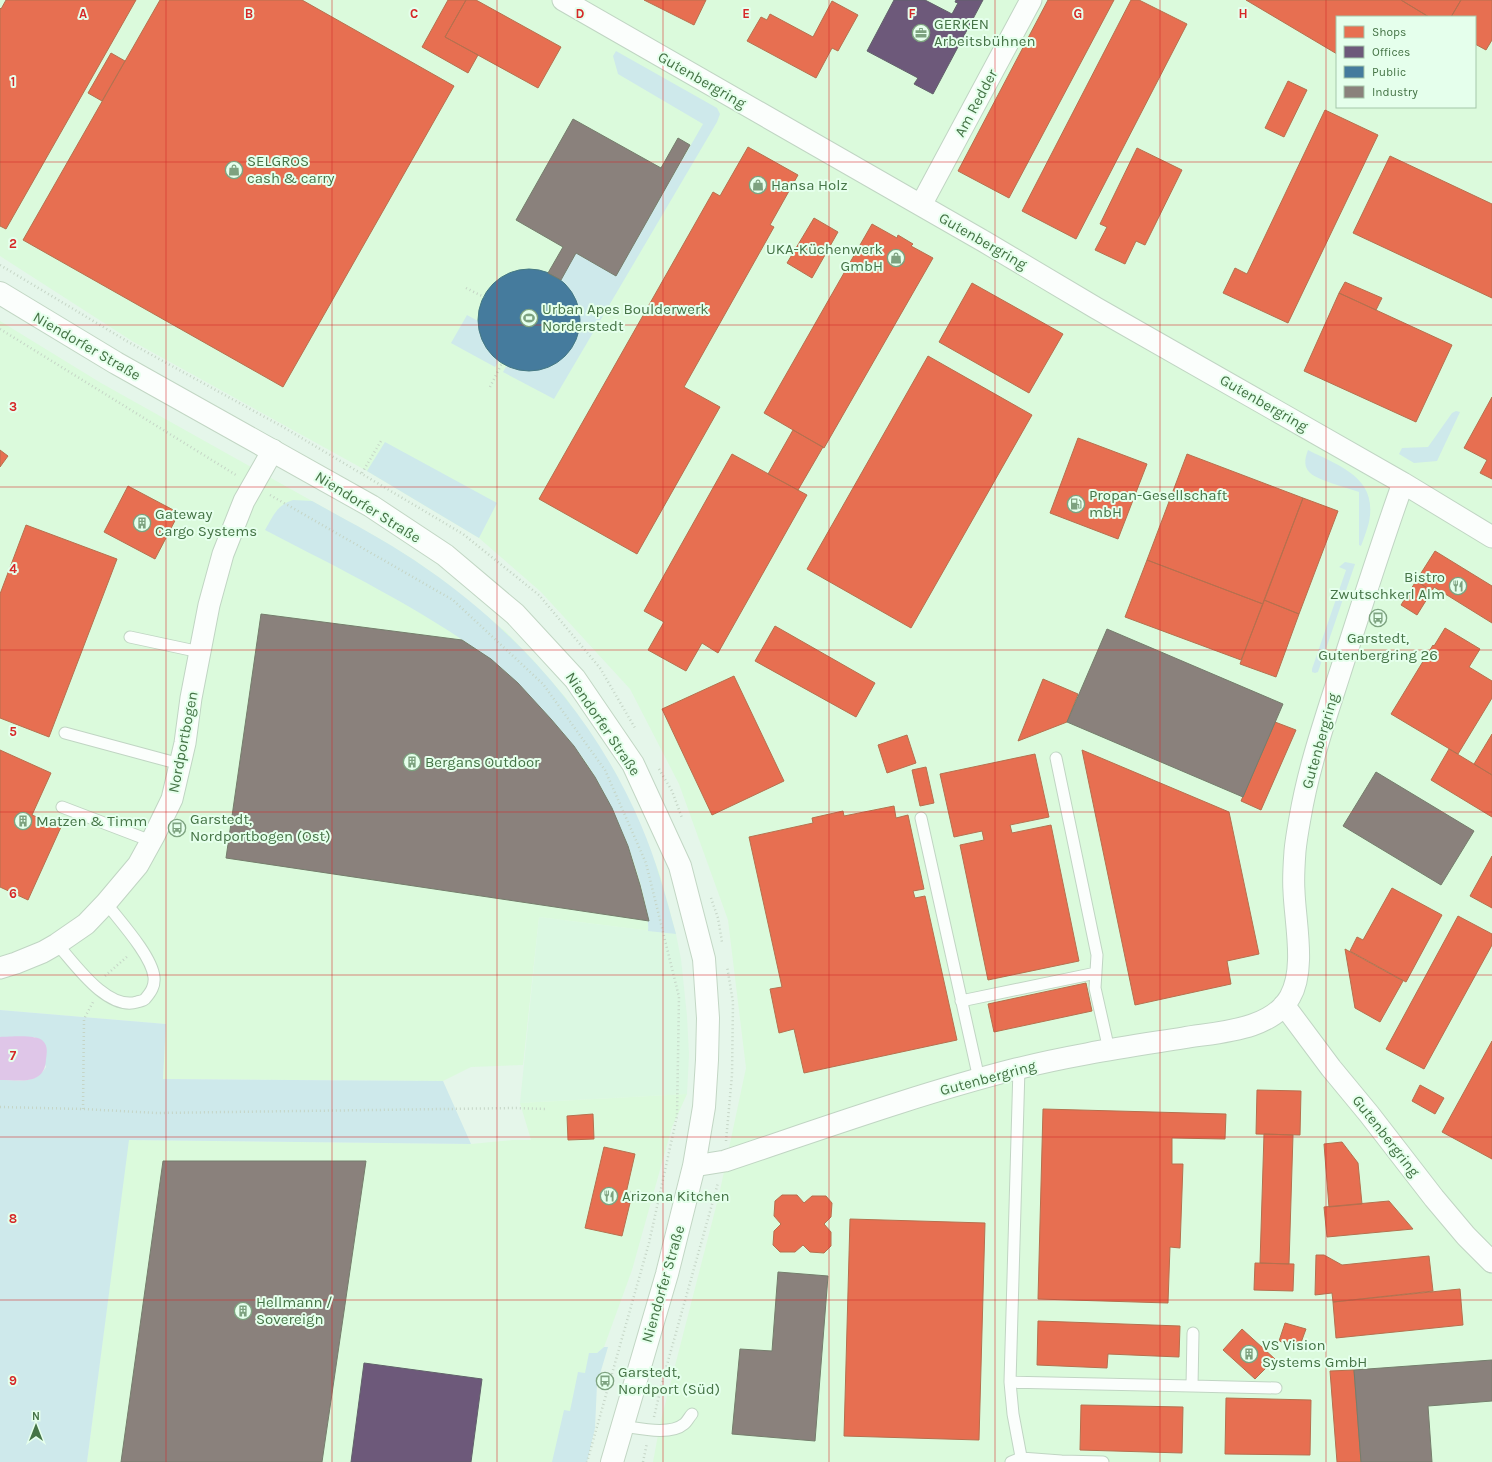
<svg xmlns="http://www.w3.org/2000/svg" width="1492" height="1462" font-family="Karla,sans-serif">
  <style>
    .residential { fill: #dbf8e2 }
    .commercial { fill: #dbfadc; fill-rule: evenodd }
    .green { fill: #cee9eb }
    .water { fill: #dfc6e8 }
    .shops { fill: #e76f51; stroke: #b6704e }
    .offices { fill: #6d597a; stroke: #61616a }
    .public { fill: #457b9d; stroke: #457983 }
    .industry { fill: #8a817c; stroke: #757d6c }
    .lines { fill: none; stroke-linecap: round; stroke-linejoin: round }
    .lane-casing { stroke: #c0d5c3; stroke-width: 13 }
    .street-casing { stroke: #c0d5c3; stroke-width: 23 }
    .secondary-casing { stroke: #c2d6c4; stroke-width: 24 }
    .path { stroke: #c5d5c6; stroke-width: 2.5; stroke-dasharray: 1 3; stroke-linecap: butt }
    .lane { stroke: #fbfefc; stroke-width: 11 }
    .street { stroke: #fbfefc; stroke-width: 21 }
    .secondary { stroke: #fbfefc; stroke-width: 22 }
    .grid { fill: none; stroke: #d62828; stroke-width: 1; stroke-opacity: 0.55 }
    .labels { text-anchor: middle; stroke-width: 4; stroke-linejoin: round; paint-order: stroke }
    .poi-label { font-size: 15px; fill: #457446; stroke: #e5ffec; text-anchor: start }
    .street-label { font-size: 15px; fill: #457446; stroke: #e5ffec }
    .grid-label { font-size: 13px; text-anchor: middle; font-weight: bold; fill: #d62828; stroke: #e5ffec; stroke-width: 4; stroke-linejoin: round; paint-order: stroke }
  </style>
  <rect width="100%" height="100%" fill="#e5f6ea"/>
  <path class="residential" d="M 539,917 L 676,934 L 681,959 L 687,1016 L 689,1055 L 687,1094 L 520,1103 Z"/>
  <path class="commercial" d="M 0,0 L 1492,0 L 1492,1462 L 653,1462 L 660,1424 L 719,1195 L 746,1068 L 728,920 L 679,784 L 630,689 L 541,592 L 479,538 L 367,471 L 132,341 L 0,256 ZM 1337,17 L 1475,17 L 1475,107 L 1337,107 Z
    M 0,321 L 101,383 L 380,539 L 414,560 L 445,582 L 505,631 L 533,660 L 566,698 L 592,735 L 615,772 L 640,824 L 660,875 L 676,934 L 539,917 L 523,1065 L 471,1067 L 443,1081 L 163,1079 L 166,1024 L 0,1010 Z
    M 687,1094 L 672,1127 L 632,1270 L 604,1347 L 597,1353 L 572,1462 L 87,1462 L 128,1140 L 471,1144 L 513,1140 L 531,1140 L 520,1103 Z"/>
  <path class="green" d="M 616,51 L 717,108 L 720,114 L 717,122 L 554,399 L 503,372 L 507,365 C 545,384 589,348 577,306 C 574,296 568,288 561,280 L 576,253 L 616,275 L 703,124 L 618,74 L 613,56 Z
    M 467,315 L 478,321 C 480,337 485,350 499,361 L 495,367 L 451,343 Z
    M 1456,411 L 1460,412 L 1437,461 L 1414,463 L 1399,454 L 1402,448 L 1428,447 L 1452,413 Z
    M 385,442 L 497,503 L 479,538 L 367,471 Z
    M 1308,450 C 1339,466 1378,477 1369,522 C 1367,530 1364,538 1361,546 L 1359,545 L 1359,492 C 1350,489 1340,486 1331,483 C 1314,476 1299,473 1308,450 Z
    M 293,500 L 312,501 C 346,520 381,538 414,560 C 512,625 595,716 641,825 C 656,860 666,897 676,934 L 648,931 C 650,908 634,860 625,838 C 616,817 607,797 596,778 C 580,751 559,727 538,705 C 523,688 508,672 490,659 C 420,608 342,570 265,530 C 274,515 276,506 293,500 Z
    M 1345,562 L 1355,564 L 1318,672 L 1315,673 L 1312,672 L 1312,669 L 1346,570 L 1339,567 Z
    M 0,1010 L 166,1024 L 163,1079 L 443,1081 L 471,1144 L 129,1140 L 87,1462 L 0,1462 L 0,1080 C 18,1080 35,1085 46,1067 L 35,1037 L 0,1037 Z
    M 604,1347 L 608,1347 L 597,1384 L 595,1428 L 587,1462 L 552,1462 L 564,1410 L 570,1411 L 578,1372 L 585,1373 L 589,1353 L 597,1353 Z"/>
  <path class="water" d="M 0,1037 C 10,1037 36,1034 43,1041 C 48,1046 47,1053 46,1059 C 45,1086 20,1080 0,1080 Z"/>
  <path class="shops" d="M 6,0 L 136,0 L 6,229 L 0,226 L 0,8 L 1,9 Z
    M 160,0 L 302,0 L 454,86 L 283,387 L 23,240 Z
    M 448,0 L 466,0 L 445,37 L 478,55 L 468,73 L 422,47 Z
    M 466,0 L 476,0 L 561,47 L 538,88 L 445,37 Z
    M 644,0 L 706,0 L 694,25 Z
    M 1048,0 L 1114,0 L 1009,198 L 958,171 Z
    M 1131,0 L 1139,0 L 1187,24 L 1076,239 L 1022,211 Z
    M 1246,0 L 1401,0 L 1429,17 L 1337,17 L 1337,54 Z
    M 1401,0 L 1461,0 L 1451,17 L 1429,17 Z
    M 1461,0 L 1492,0 L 1492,40 L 1486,50 L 1475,44 L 1475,17 L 1451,17 Z
    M 832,1 L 858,15 L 838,51 L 832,48 L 816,78 L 747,41 L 761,17 L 767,20 L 770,14 L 813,37 Z
    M 111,53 L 125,61 L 102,101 L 88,93 Z
    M 1288,81 L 1307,90 L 1284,137 L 1265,128 Z
    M 1325,110 L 1378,135 L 1288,323 L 1223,293 L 1235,268 L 1247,274 Z
    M 748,147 L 798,175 L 770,225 L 774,227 L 684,387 L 720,407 L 637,554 L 539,499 L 713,192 L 720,196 Z
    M 1137,148 L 1182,170 L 1145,245 L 1136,241 L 1125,264 L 1095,250 L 1107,227 L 1100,224 Z
    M 1390,156 L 1492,204 L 1492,298 L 1353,233 Z
    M 814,218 L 838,232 L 812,278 L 787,263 Z
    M 872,224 L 897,238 L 898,235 L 913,244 L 911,246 L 933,258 L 824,448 L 764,413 Z
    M 1345,282 L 1382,298 L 1376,310 L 1339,293 Z
    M 972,283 L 1063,334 L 1029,393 L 939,342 Z
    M 1339,293 L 1452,345 L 1416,422 L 1304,371 Z
    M 928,356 L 1032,415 L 911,628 L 807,569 Z
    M 1492,397 L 1492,479 L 1480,473 L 1487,460 L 1464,448 Z
    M 793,430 L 823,447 L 798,490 L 768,474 Z
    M 1078,438 L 1147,464 L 1118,539 L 1050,513 Z
    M 0,450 L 8,456 L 0,467 Z
    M 732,454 L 807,495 L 718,653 L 702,643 L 686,671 L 648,650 L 664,622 L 644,611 Z
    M 1187,454 L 1303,498 L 1263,604 L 1147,560 Z
    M 128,486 L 179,513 L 155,559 L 104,532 Z
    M 1303,498 L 1338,511 L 1299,614 L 1264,600 Z
    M 26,525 L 117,559 L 49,737 L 0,718 L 0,594 Z
    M 1435,551 L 1492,586 L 1492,623 L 1434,587 L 1432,591 L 1416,581 Z
    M 1147,560 L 1263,604 L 1241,660 L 1125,617 Z
    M 1416,581 L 1432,591 L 1417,615 L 1401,605 Z
    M 1264,600 L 1299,614 L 1276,677 L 1240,664 Z
    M 775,626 L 875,683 L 856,717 L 755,661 Z
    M 1445,628 L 1480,649 L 1469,667 L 1492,681 L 1492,698 L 1458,754 L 1391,714 L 1433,645 L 1434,646 Z
    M 734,676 L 784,781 L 712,815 L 662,709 Z
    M 1043,679 L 1078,694 L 1067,722 L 1018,741 Z
    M 1275,722 L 1296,730 L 1261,810 L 1241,801 Z
    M 1492,734 L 1492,775 L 1474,764 Z
    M 907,735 L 916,763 L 887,773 L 878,745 Z
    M 1449,749 L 1492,775 L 1492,817 L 1431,780 Z
    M 0,750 L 51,773 L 32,815 L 61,827 L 28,900 L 0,887 Z
    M 1082,750 L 1229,812 L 1259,954 L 1227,961 L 1231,984 L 1135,1005 Z
    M 1035,754 L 1049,817 L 1010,825 L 1012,833 L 1051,825 L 1079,961 L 988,980 L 960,845 L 984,840 L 982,831 L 954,837 L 940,774 Z
    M 926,767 L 934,803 L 920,806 L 912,770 Z
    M 894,806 L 896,818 L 908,815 L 924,889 L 913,891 L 915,898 L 925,896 L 957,1040 L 804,1073 L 794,1029 L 779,1033 L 770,989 L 782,987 L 749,837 L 813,823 L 812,818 L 843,811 L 844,816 Z
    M 1492,856 L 1492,908 L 1470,896 Z
    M 1392,888 L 1442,915 L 1406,982 L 1350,951 L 1357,937 L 1363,940 Z
    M 1458,916 L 1492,934 L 1492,945 L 1424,1069 L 1386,1049 Z
    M 1345,949 L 1403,981 L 1380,1022 L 1355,1008 Z
    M 1086,983 L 1092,1011 L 994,1032 L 988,1004 Z
    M 1492,1041 L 1492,1159 L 1442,1132 Z
    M 1420,1085 L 1444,1098 L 1435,1114 L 1412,1101 Z
    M 1257,1090 L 1301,1091 L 1300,1135 L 1256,1134 Z
    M 1043,1109 L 1226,1114 L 1225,1139 L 1172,1138 L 1172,1164 L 1183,1164 L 1180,1248 L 1170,1247 L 1168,1303 L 1038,1299 Z
    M 593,1114 L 594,1139 L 568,1140 L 567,1116 Z
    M 1264,1134 L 1293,1135 L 1289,1264 L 1260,1263 Z
    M 1342,1142 L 1358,1163 L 1362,1204 L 1329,1207 L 1324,1144 Z
    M 604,1147 L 635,1154 L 624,1202 L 630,1203 L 622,1236 L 585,1228 Z
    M 782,1195 L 797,1195 L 804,1203 L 812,1196 L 826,1196 L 832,1203 L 831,1217 L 824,1224 L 831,1232 L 831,1246 L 824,1253 L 810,1252 L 803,1245 L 795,1252 L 780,1252 L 773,1245 L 774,1231 L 781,1224 L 774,1216 L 775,1201 Z
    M 1389,1201 L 1413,1229 L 1327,1237 L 1324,1207 Z
    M 850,1219 L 985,1223 L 979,1440 L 844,1436 Z
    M 1316,1255 L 1324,1255 L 1342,1265 L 1429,1256 L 1433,1291 L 1333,1302 L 1332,1293 L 1315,1295 Z
    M 1255,1263 L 1294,1264 L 1293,1291 L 1254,1290 Z
    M 1460,1289 L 1463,1325 L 1336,1338 L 1333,1302 Z
    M 1038,1321 L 1180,1326 L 1179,1357 L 1108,1354 L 1107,1368 L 1037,1365 Z
    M 1285,1323 L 1306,1329 L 1299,1348 L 1279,1341 Z
    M 1242,1329 L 1275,1359 L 1255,1379 L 1223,1350 Z
    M 1354,1370 L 1361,1462 L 1337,1462 L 1330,1371 Z
    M 1226,1398 L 1311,1400 L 1310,1455 L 1225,1454 Z
    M 1081,1405 L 1183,1407 L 1182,1453 L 1080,1450 Z"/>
  <path class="offices" d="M 894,0 L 925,0 L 952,14 L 958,3 L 955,2 L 956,0 L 983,0 L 933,94 L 914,84 L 918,78 L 867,51 Z
    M 364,1363 L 482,1379 L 471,1462 L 351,1462 Z"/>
  <path class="public" d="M478 320a51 51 0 1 1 102 0a51 51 0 1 1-102 0Z"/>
  <path class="industry" d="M 573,119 L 661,168 L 678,138 L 690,145 L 616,276 L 576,253 L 561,280 L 548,273 L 563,247 L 516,220 Z
    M 261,614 L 462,640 L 491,659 L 518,683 L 551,719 L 574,746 L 595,777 L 612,808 L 628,846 L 640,885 L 649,921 L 226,858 Z
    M 1107,629 L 1283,704 L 1243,797 L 1067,722 Z
    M 1376,772 L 1474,831 L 1441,885 L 1343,826 Z
    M 163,1161 L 366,1161 L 322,1462 L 121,1462 Z
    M 778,1272 L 828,1276 L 815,1441 L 732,1434 L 740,1349 L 772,1351 Z
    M 1492,1360 L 1492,1401 L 1428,1406 L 1432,1462 L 1361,1462 L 1354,1370 Z"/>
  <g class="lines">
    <defs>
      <path id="lane" d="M 130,637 L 200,652
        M 65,733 L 180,764
        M 1056,758 L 1097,955 L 1095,988 L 1109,1050
        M 62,807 L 151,841
        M 921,818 L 979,1079
        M 57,944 C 75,964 107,1011 137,1002 C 141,1001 143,1001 145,999 C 151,992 155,986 154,977 C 152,956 119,920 106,903
        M 961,1001 L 1096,973
        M 1019,1068 L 1010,1382 L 1013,1414 L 1022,1462
        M 1010,1382 L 1192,1386 L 1193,1333
        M 1192,1386 L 1276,1388
        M 622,1426 C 638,1428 670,1436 684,1424 C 687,1422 689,1417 692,1414
        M 1061,1461 L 1103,1462
        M 1011,1462 L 1021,1458 L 1061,1461 L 1061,1462"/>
      <path id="street" d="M 563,0 L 985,242 L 1096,308 L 1403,483 L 1492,537
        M 921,205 L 1031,0
        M 0,968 L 16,963 L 43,952 L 57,944 L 86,924 L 106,903 L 138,865 L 154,836 L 172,799 L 185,743 L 191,698 L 209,605 L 223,554 L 244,501 L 273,450
        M 1284,1005 L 1331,1068 L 1369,1114 L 1434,1198 L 1466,1236 L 1492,1262
        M 694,1166 L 725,1161 C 821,1129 918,1094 1016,1069 C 1071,1055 1127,1047 1183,1038 C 1217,1032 1271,1031 1290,997 C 1306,969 1295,922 1294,891 C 1293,878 1294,865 1295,851 C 1296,840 1298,829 1300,818 C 1308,770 1324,723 1339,676 C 1360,611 1380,547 1403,483"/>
      <path id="secondary" d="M 0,293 L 116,363 L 371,506 L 445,555 L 515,614 L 575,679 L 633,764 L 680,866 L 704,959 L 708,1018 L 707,1060 L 704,1107 L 694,1166 L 667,1274 L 612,1462"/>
    </defs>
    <use href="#lane" class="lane-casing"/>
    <use href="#street" class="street-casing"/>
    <use href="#secondary" class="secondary-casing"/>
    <path class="path" d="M 0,265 L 130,343 L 283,427 L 463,534 L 539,595 L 600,668 L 635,728
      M 466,288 L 484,297
      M 0,329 L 236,475
      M 490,387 L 502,363
      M 362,473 L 381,441
      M 270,495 L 453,600 L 543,684 L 605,770 L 646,863 L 679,997 L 677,1116 L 649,1243 L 587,1462
      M 659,769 L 672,791 L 682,818
      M 711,898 L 718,918 L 722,942
      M 105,976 L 129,955
      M 0,1107 L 83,1109 L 157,1113 L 516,1108 L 545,1109
      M 83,1109 L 84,1019 L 93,1002
      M 726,1141 L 732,1075 L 733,1002 L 727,966
      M 626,1191 L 659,1199
      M 654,1417 L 663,1379 L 718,1183
      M 643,1462 L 647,1443"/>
    <use href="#lane" class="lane"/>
    <use href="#street" class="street"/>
    <use href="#secondary" class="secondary"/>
  </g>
  <path class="grid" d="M 166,0 L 166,1462M 332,0 L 332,1462M 497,0 L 497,1462M 663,0 L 663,1462M 829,0 L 829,1462M 995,0 L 995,1462M 1160,0 L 1160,1462M 1326,0 L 1326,1462M 0,162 L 1492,162M 0,325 L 1492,325M 0,487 L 1492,487M 0,650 L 1492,650M 0,812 L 1492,812M 0,975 L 1492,975M 0,1137 L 1492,1137M 0,1300 L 1492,1300"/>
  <defs>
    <symbol id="office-ring" viewBox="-11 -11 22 22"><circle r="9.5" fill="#e5ffec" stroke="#7da27f" stroke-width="1.5"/><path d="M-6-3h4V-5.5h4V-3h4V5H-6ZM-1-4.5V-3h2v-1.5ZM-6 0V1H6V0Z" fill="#7da27f"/></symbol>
    <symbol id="shop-ring" viewBox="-11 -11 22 22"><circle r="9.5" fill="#e5ffec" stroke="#7da27f" stroke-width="1.5"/><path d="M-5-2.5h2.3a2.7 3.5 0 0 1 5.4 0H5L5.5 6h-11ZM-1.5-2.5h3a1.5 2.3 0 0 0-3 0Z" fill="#7da27f"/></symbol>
    <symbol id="stadium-ring" viewBox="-11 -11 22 22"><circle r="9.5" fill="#e5ffec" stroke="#7da27f" stroke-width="1.5"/><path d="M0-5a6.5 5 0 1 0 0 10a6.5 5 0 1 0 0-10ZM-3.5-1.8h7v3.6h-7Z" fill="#7da27f"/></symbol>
    <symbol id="fuel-ring" viewBox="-11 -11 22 22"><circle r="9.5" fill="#e5ffec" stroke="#7da27f" stroke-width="1.5"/><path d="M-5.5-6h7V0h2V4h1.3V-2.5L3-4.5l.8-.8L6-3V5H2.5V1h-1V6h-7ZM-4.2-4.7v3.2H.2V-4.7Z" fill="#7da27f"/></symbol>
    <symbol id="building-ring" viewBox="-11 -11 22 22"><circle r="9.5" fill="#e5ffec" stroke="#7da27f" stroke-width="1.5"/><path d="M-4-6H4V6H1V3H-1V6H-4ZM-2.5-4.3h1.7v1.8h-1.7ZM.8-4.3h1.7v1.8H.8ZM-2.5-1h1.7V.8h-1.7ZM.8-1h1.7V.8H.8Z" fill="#7da27f"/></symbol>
    <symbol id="restaurant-ring" viewBox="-11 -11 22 22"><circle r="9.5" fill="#e5ffec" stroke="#7da27f" stroke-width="1.5"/><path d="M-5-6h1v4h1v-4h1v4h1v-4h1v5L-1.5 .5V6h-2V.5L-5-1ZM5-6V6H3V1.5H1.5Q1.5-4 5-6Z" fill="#7da27f"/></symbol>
    <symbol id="bus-ring" viewBox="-11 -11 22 22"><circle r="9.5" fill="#e5ffec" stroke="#7da27f" stroke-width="1.5"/><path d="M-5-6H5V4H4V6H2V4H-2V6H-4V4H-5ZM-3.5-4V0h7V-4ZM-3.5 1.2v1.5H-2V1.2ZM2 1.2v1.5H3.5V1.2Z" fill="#7da27f"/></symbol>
  </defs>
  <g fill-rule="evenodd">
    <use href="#office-ring" x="911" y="23" width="20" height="20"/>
    <use href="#shop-ring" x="224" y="160" width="20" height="20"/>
    <use href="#shop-ring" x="748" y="175" width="20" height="20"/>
    <use href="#shop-ring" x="886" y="248" width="20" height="20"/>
    <use href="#stadium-ring" x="519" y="308" width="20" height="20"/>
    <use href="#fuel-ring" x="1066" y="494" width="20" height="20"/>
    <use href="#building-ring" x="132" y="513" width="20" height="20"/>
    <use href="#restaurant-ring" x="1448" y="576" width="20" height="20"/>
    <use href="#bus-ring" x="1368" y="608" width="20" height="20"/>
    <use href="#building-ring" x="402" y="752" width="20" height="20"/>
    <use href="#building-ring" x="13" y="811" width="20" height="20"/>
    <use href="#bus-ring" x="167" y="818" width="20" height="20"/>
    <use href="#restaurant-ring" x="599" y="1186" width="20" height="20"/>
    <use href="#building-ring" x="233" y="1301" width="20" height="20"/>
    <use href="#building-ring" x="1239" y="1344" width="20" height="20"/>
    <use href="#bus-ring" x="595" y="1371" width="20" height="20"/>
  </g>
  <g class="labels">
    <g class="poi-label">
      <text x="934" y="29">GERKEN<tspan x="934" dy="17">Arbeitsbühnen</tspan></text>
      <text x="247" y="166">SELGROS<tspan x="247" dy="17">cash &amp; carry</tspan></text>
      <text x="771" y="190">Hansa Holz</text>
      <text x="883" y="254" text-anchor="end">UKA-Küchenwerk<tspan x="883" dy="17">GmbH</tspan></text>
      <text x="542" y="314">Urban Apes Boulderwerk<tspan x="542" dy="17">Norderstedt</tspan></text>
      <text x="1089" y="500">Propan-Gesellschaft<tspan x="1089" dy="17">mbH</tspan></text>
      <text x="155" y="519">Gateway<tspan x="155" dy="17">Cargo Systems</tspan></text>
      <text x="1445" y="582" text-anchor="end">Bistro<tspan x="1445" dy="17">Zwutschkerl Alm</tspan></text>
      <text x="1378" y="643" text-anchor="middle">Garstedt,<tspan x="1378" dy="17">Gutenbergring 26</tspan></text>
      <text x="425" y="767">Bergans Outdoor</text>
      <text x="190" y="824">Garstedt,<tspan x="190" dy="17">Nordportbogen (Ost)</tspan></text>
      <text x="36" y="826">Matzen &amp; Timm</text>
      <text x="622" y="1201">Arizona Kitchen</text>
      <text x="256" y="1307">Hellmann /<tspan x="256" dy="17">Sovereign</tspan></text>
      <text x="1262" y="1350">VS Vision<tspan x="1262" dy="17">Systems GmbH</tspan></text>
      <text x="618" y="1377">Garstedt,<tspan x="618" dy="17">Nordport (Süd)</tspan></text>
    </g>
    <g class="street-label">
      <text transform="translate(702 80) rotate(30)" y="5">Gutenbergring</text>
      <text transform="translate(976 103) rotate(-62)" y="5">Am Redder</text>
      <text transform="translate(983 241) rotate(30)" y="5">Gutenbergring</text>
      <text transform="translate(87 346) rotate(30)" y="5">Niendorfer Straße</text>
      <text transform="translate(1264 403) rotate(30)" y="5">Gutenbergring</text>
      <text transform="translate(368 507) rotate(32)" y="5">Niendorfer Straße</text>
      <text transform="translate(603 724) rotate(56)" y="5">Niendorfer Straße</text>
      <text transform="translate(1320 741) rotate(-74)" y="5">Gutenbergring</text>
      <text transform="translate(183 742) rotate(-79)" y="5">Nordportbogen</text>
      <text transform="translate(988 1078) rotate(-15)" y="5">Gutenbergring</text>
      <text transform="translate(1386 1136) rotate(52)" y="5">Gutenbergring</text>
      <text transform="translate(663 1284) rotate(-74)" y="5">Niendorfer Straße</text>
    </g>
  </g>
  <g class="grid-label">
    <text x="83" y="18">A</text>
    <text x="249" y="18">B</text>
    <text x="414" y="18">C</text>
    <text x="580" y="18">D</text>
    <text x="746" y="18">E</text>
    <text x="912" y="18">F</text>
    <text x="1078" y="18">G</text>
    <text x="1243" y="18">H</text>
    <text x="13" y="86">1</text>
    <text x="13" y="248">2</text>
    <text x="13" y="411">3</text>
    <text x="13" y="573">4</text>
    <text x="13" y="736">5</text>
    <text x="13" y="898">6</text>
    <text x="13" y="1060">7</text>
    <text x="13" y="1223">8</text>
    <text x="13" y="1385">9</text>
  </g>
  <rect x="1336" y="16" width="140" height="92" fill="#e5ffec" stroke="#a5c7aa"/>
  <rect x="1344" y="26" width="20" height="12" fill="#e76f51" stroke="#a5c7aa"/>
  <text x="1372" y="36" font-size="12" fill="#457446">Shops</text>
  <rect x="1344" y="46" width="20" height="12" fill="#6d597a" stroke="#a5c7aa"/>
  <text x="1372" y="56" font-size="12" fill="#457446">Offices</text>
  <rect x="1344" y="66" width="20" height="12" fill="#457b9d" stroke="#a5c7aa"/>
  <text x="1372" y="76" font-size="12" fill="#457446">Public</text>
  <rect x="1344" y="86" width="20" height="12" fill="#8a817c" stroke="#a5c7aa"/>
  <text x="1372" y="96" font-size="12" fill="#457446">Industry</text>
  <g transform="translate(36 1426)" stroke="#e5ffec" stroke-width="3" paint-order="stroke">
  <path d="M0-3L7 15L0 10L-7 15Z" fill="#457446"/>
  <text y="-6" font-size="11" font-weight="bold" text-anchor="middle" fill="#457446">N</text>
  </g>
</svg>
